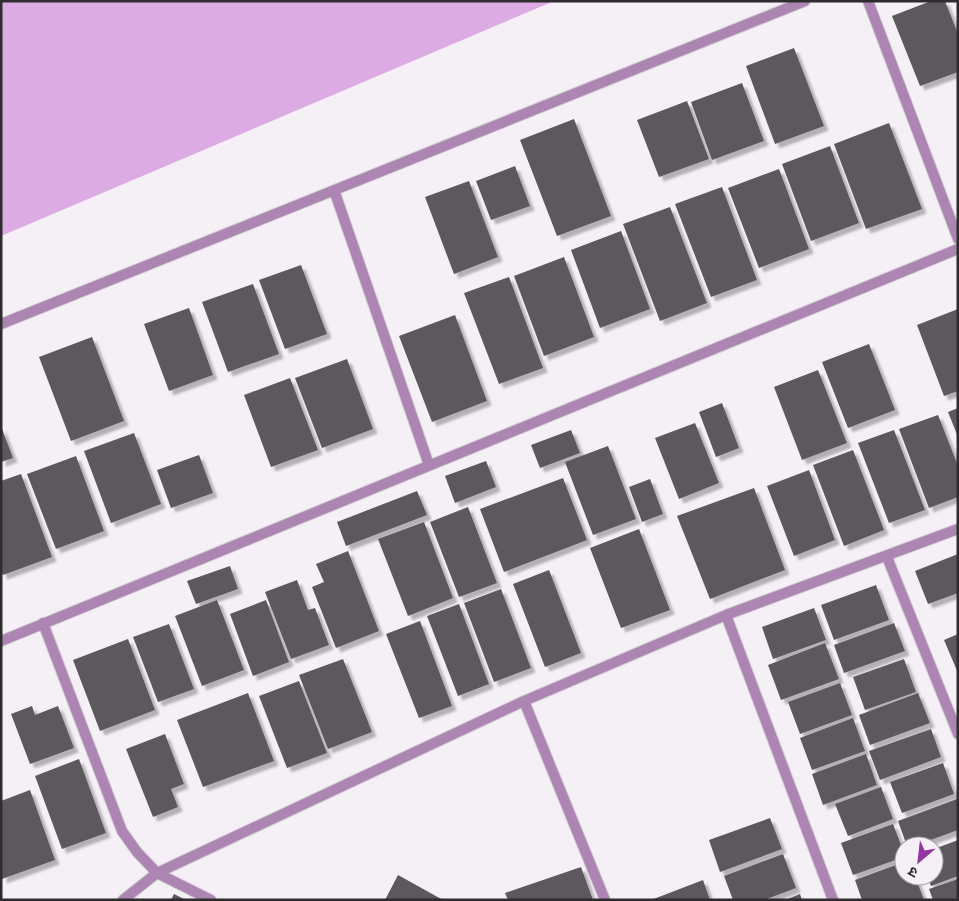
<svg xmlns="http://www.w3.org/2000/svg" width="959" height="901" font-family="Montserrat,'Noto Sans Devanagari',sans-serif">
  <style>
    .green { fill: #ddabe3 }
    .building { fill: #5c585d; filter: url(#shadow) }
    .lines { fill: none; stroke-linecap: round; stroke-linejoin: round }
    .street-casing { stroke: #d1cdd2; stroke-width: 12 }
    .street { stroke: #ad85b2; stroke-width: 10 }
  </style>
  <defs>
    <filter id="shadow"><feDropShadow dx="4.5" dy="4.5" stdDeviation="1" flood-color="#0004"/></filter>
  </defs>
  <rect width="100%" height="100%" fill="#f5f0f6"/>
  <path class="green" d="M 1,1 L 554,1 L 1,236 Z"/>
  <path class="building" d="M 931,1 L 945,1 L 958,34 L 958,72 L 920,86 L 892,16 Z
    M 794,48 L 824,126 L 775,144 L 746,66 Z
    M 742,83 L 764,141 L 712,160 L 691,102 Z
    M 687,101 L 709,159 L 659,177 L 637,120 Z
    M 574,119 L 611,216 L 557,236 L 520,140 Z
    M 889,123 L 922,209 L 866,229 L 834,144 Z
    M 830,146 L 859,223 L 811,241 L 782,164 Z
    M 515,166 L 530,206 L 491,220 L 476,181 Z
    M 779,169 L 809,249 L 759,268 L 728,188 Z
    M 469,181 L 498,257 L 454,274 L 425,197 Z
    M 722,187 L 757,280 L 711,297 L 675,204 Z
    M 670,207 L 707,303 L 660,321 L 623,224 Z
    M 621,231 L 650,309 L 600,328 L 571,250 Z
    M 564,257 L 594,337 L 544,356 L 514,276 Z
    M 301,265 L 327,334 L 285,349 L 259,280 Z
    M 509,277 L 543,368 L 499,384 L 464,293 Z
    M 253,284 L 279,354 L 228,372 L 202,302 Z
    M 189,308 L 213,375 L 169,391 L 144,324 Z
    M 958,309 L 958,391 L 944,396 L 917,325 Z
    M 455,315 L 487,401 L 432,422 L 399,336 Z
    M 92,337 L 124,421 L 71,441 L 39,357 Z
    M 869,344 L 895,410 L 848,428 L 822,362 Z
    M 347,359 L 373,429 L 322,448 L 295,378 Z
    M 818,370 L 847,443 L 802,460 L 774,387 Z
    M 290,378 L 318,450 L 271,467 L 244,395 Z
    M 722,403 L 739,448 L 716,457 L 699,412 Z
    M 958,408 L 958,437 L 948,412 Z
    M 938,415 L 958,466 L 958,497 L 929,508 L 899,429 Z
    M 695,423 L 719,483 L 679,499 L 655,438 Z
    M 1,426 L 13,458 L 1,462 Z
    M 571,430 L 580,453 L 540,468 L 531,445 Z
    M 894,430 L 925,510 L 889,523 L 858,443 Z
    M 134,433 L 161,504 L 111,523 L 84,451 Z
    M 608,446 L 636,519 L 593,535 L 565,462 Z
    M 853,450 L 884,530 L 844,546 L 813,465 Z
    M 199,455 L 213,493 L 171,508 L 157,470 Z
    M 76,456 L 104,531 L 56,549 L 27,474 Z
    M 486,461 L 496,487 L 455,503 L 445,476 Z
    M 809,470 L 835,540 L 794,556 L 767,486 Z
    M 21,474 L 52,557 L 3,575 L 1,570 L 1,481 Z
    M 563,478 L 587,540 L 504,572 L 480,509 Z
    M 650,479 L 663,514 L 642,522 L 629,487 Z
    M 754,488 L 785,570 L 710,599 L 677,516 Z
    M 417,491 L 427,515 L 346,546 L 337,522 Z
    M 468,507 L 497,583 L 459,597 L 430,522 Z
    M 424,522 L 453,598 L 408,616 L 378,539 Z
    M 639,529 L 670,610 L 621,628 L 590,548 Z
    M 348,551 L 379,631 L 336,648 L 312,587 L 324,582 L 316,564 Z
    M 958,554 L 958,593 L 928,604 L 915,571 Z
    M 230,566 L 238,589 L 196,604 L 187,581 Z
    M 549,570 L 581,653 L 545,667 L 513,584 Z
    M 297,580 L 308,610 L 315,608 L 329,645 L 291,659 L 265,592 Z
    M 876,585 L 889,620 L 834,640 L 821,605 Z
    M 501,589 L 531,668 L 494,682 L 464,603 Z
    M 217,600 L 244,670 L 202,686 L 175,616 Z
    M 266,600 L 289,662 L 253,676 L 230,614 Z
    M 459,604 L 489,684 L 458,696 L 427,616 Z
    M 814,608 L 826,640 L 773,659 L 762,627 Z
    M 420,621 L 452,706 L 419,718 L 386,634 Z
    M 894,623 L 905,651 L 844,673 L 834,645 Z
    M 169,624 L 194,689 L 158,702 L 133,637 Z
    M 958,634 L 958,673 L 944,640 Z
    M 128,639 L 155,710 L 100,731 L 73,660 Z
    M 825,643 L 839,679 L 781,700 L 768,665 Z
    M 343,659 L 372,732 L 328,749 L 299,675 Z
    M 904,659 L 916,692 L 865,710 L 853,677 Z
    M 299,681 L 327,753 L 287,768 L 259,696 Z
    M 840,683 L 852,715 L 800,734 L 788,702 Z
    M 248,693 L 274,761 L 203,787 L 177,720 Z
    M 918,693 L 930,723 L 870,745 L 859,715 Z
    M 32,706 L 35,715 L 58,706 L 74,748 L 30,764 L 11,714 Z
    M 853,718 L 865,751 L 812,770 L 800,738 Z
    M 931,729 L 941,757 L 880,780 L 869,751 Z
    M 165,734 L 184,784 L 171,789 L 178,807 L 153,817 L 126,749 Z
    M 866,754 L 877,785 L 823,805 L 812,774 Z
    M 79,759 L 106,833 L 62,849 L 35,776 Z
    M 943,763 L 954,794 L 902,813 L 890,782 Z
    M 881,787 L 893,819 L 848,836 L 835,804 Z
    M 30,790 L 55,860 L 2,879 L 1,801 Z
    M 957,799 L 958,830 L 914,846 L 907,846 L 898,821 Z
    M 770,818 L 782,849 L 720,872 L 709,840 Z
    M 893,824 L 904,853 L 904,857 L 853,875 L 841,843 Z
    M 958,840 L 958,876 L 931,886 L 927,876 L 934,876 L 934,849 Z
    M 783,854 L 796,888 L 764,900 L 733,900 L 724,876 Z
    M 904,862 L 904,876 L 915,876 L 924,900 L 862,900 L 855,880 Z
    M 581,867 L 593,900 L 508,900 L 505,893 Z
    M 398,875 L 443,900 L 385,900 Z
    M 958,879 L 958,900 L 933,900 L 929,889 Z
    M 703,880 L 710,900 L 651,900 Z
    M 174,894 L 186,900 L 171,900 Z
    M 800,894 L 802,900 L 785,900 Z"/>
  <g class="lines">
    <defs>
      <path id="street" d="M 868,1 L 958,239
        M 334,190 L 429,465
        M 1,324 L 805,1
        M 887,557 L 958,734
        M 726,615 L 833,900
        M 43,623 L 122,831 L 137,852 L 157,873 L 211,900
        M 1,641 L 958,249
        M 524,701 L 605,900
        M 123,900 L 157,873 L 524,701 L 726,615 L 958,529"/>
    </defs>
    <use href="#street" class="street-casing"/>
    <use href="#street" class="street"/>
  </g>
  <rect width="959" height="901" fill="none" stroke="#2e2c2e" stroke-width="5"/>
  <g transform="translate(919 861) rotate(208)"><circle r="24" fill="#f5f0f6" stroke="#a5a2a6"/>
  <path d="M0-4L9 19L0 12L-9 19Z" fill="#9336a0"/>
  <text y="-8" font-size="14" font-weight="bold" text-anchor="middle" fill="#2e2c2e">उ</text>
  </g>
</svg>
